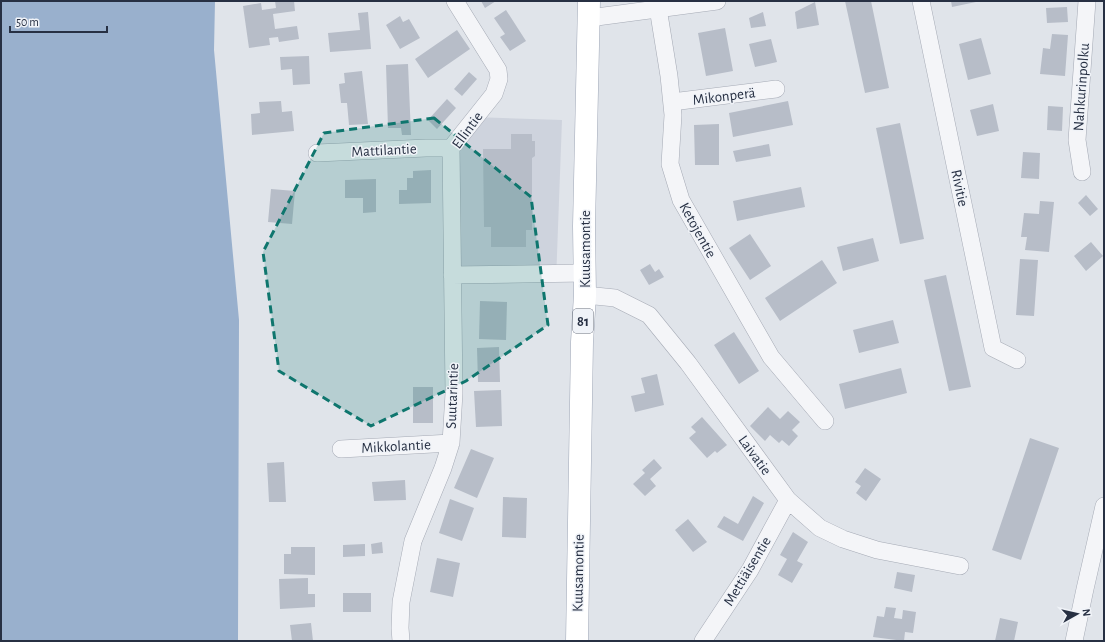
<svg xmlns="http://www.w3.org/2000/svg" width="1105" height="642" font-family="'Alegreya Sans',sans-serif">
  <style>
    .built { fill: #ced3dd }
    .water { fill: #99b0cd }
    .building { fill: #b7bdc8 }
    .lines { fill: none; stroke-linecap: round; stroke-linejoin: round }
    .minor-casing { stroke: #a5aab5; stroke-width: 18 }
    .major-casing { stroke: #9fa7b7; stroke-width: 23 }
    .minor { stroke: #f4f5f8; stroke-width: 17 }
    .major { stroke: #fff; stroke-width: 22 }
    .marked { fill: #0f766e; fill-opacity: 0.2; stroke: #0f766e; stroke-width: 3; stroke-dasharray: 8 5; stroke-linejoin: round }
    .labels { text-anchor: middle; stroke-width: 3; stroke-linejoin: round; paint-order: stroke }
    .shield { fill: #f0f3f8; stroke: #636a79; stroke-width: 1 }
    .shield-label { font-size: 14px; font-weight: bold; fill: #273043 }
    .street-label { font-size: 15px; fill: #273043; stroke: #f0f3f8 }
  </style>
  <rect width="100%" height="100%" fill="#e0e4ea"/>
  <path class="built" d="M 473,117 L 562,120 L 556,282 L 456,283 L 457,141 Z"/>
  <path class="water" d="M 1,1 L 215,1 L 214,50 L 239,320 L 238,641 L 1,641 Z"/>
  <path class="building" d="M 275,1 L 294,1 L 295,11 L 273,14 L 275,29 L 297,26 L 299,39 L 279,42 L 278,37 L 269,38 L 270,45 L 249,48 L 243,6 L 261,3 L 262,10 L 276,8 Z
    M 481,1 L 496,1 L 485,8 Z
    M 845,1 L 871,1 L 889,88 L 865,93 Z
    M 951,1 L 976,1 L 976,2 L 952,7 Z
    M 815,2 L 819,25 L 797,29 L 795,12 Z
    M 1067,7 L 1068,22 L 1047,23 L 1046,8 Z
    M 506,10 L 526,41 L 510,51 L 500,37 L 505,34 L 494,18 Z
    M 368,12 L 371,49 L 330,52 L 328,33 L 360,30 L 358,13 Z
    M 763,12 L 766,26 L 751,28 L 749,18 Z
    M 400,16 L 403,22 L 409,19 L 420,38 L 400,49 L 386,25 Z
    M 725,28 L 733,71 L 706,76 L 698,33 Z
    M 457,30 L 470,49 L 428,78 L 415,59 Z
    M 1052,34 L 1068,35 L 1065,76 L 1040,74 L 1043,48 L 1050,49 Z
    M 981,38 L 991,74 L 968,80 L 959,44 Z
    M 771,39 L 777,62 L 755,67 L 749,44 Z
    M 309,56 L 310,84 L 293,85 L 292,69 L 281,70 L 280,57 Z
    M 408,64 L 411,135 L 402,135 L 401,128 L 388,128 L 386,65 Z
    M 362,71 L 368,124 L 349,125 L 347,103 L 341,103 L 339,84 L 345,83 L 344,73 Z
    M 469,72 L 477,79 L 462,96 L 454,89 Z
    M 447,99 L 456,108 L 437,129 L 428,120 Z
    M 281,101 L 282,112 L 292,111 L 294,131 L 252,135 L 251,114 L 260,113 L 259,102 Z
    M 788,101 L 793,125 L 733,137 L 729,113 Z
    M 993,104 L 999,131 L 977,136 L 970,110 Z
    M 1048,106 L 1063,107 L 1062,131 L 1047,130 Z
    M 900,123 L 924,239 L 900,244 L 876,128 Z
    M 719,124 L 719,165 L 695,165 L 694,125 Z
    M 511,134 L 532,134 L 532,141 L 535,141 L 535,156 L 532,158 L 532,230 L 526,230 L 526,247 L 491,247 L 491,227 L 484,227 L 483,149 L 511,149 Z
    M 769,144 L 771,156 L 736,162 L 733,151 Z
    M 1023,152 L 1040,153 L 1039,179 L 1021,178 Z
    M 431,170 L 431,203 L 399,204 L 399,190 L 407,190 L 407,178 L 413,178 L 413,171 Z
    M 376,179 L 376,212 L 363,213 L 363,198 L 345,198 L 345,180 Z
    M 801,187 L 805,207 L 737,221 L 733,201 Z
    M 271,189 L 295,191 L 292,224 L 268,222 Z
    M 1086,195 L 1098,209 L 1090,216 L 1078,203 Z
    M 1040,201 L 1054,202 L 1049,252 L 1025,250 L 1027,237 L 1021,237 L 1024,213 L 1039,214 Z
    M 750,234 L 771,266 L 750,280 L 729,248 Z
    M 873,238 L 879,261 L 843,271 L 837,247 Z
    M 1091,242 L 1103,256 L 1086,271 L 1074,256 Z
    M 1020,259 L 1038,260 L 1034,316 L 1016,315 Z
    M 822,260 L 837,283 L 780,321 L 765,298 Z
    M 650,264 L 655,272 L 659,269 L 664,277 L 649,285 L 640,270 Z
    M 946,275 L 971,387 L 949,391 L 924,280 Z
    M 480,301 L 507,302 L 506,340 L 479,339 Z
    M 893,320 L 899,343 L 859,353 L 853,330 Z
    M 734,332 L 759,371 L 739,384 L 714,345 Z
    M 499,347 L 500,382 L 478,382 L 477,348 Z
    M 901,368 L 907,393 L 845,409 L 839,384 Z
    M 657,374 L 664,405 L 635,412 L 631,396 L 645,393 L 641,378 Z
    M 413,387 L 433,387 L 433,423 L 413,423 Z
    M 501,390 L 502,426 L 476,427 L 474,391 Z
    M 768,407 L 780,419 L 788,411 L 800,422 L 792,430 L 798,436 L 789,446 L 782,440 L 779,443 L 770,435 L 765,441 L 750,426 Z
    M 702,417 L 727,445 L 717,453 L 715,451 L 707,458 L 689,438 L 696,432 L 691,427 Z
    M 1030,438 L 1059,448 L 1021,560 L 992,550 Z
    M 471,449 L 494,458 L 477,498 L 454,488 Z
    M 654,459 L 662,468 L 650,479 L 656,486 L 645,496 L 633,484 L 645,473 L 642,470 Z
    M 284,462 L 286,502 L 269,502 L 267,463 Z
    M 865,468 L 881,479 L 866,501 L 856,493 L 861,486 L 855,482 Z
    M 405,480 L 406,500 L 374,501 L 372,482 Z
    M 753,496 L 764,503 L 743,541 L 717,527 L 724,516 L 738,524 Z
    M 503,497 L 527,498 L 526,538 L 502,537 Z
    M 450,499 L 474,508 L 462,541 L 439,533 Z
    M 688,519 L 707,542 L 693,552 L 675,530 Z
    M 793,532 L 808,542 L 797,561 L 803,564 L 792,583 L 778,575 L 787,559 L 780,555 Z
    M 382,542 L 383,553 L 372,554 L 371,544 Z
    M 365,544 L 365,556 L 343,557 L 343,545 Z
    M 291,547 L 315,547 L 315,575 L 284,574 L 284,554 L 291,554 Z
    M 437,558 L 460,563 L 453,597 L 430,592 Z
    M 897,572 L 915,575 L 912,592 L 894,588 Z
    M 308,578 L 308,594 L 315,594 L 315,607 L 280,609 L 279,579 Z
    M 343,593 L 371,593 L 371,612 L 343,612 Z
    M 886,607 L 896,608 L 894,618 L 902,619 L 903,610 L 916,612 L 913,633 L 905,632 L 904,641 L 873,637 L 877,616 L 884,617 Z
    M 1000,618 L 1018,622 L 1014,641 L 995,641 Z
    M 311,623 L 313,641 L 292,641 L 290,625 Z"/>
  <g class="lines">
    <defs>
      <path id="minor" d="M 921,1 L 993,348 L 1017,360
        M 658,8 L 669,76 L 673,115 L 670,164 L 681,200 L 771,357 L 825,421
        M 589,18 L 717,1
        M 672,102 L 776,89
        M 317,153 L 426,148 L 451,148
        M 1082,172 L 1077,140 L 1087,1
        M 452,275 L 585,273
        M 585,295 L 615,298 L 649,315 L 688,363 L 788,500 L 820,528 L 843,539 L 877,550 L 960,566
        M 341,449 L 451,443
        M 401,641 L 400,628 L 401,602 L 413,541 L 443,468 L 451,443 L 454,393 L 451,148 L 494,94 L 499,79 L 498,70 L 455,1
        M 703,641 L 750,570 L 788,500
        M 1074,641 L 1085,589 L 1104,506"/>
      <path id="major" d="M 577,641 L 582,342 L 585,295 L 584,226 L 589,1"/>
    </defs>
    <use href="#minor" class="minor-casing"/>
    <use href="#major" class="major-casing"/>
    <use href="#minor" class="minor"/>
    <use href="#major" class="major"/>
  </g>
  <path class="marked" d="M 434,118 L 531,197 L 548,325 L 466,381 L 371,426 L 279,371 L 263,252 L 324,133 Z"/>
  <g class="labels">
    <rect class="shield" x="573" y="309" width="20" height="24" rx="3"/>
    <g class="shield-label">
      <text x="583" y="326">81</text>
    </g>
    <g class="street-label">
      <text transform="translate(1081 87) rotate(-86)" y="5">Nahkurinpolku</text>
      <text transform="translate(724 96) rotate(-7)" y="5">Mikonperä</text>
      <text transform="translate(467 130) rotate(-54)" y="5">Ellintie</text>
      <text transform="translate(384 150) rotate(-3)" y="5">Mattilantie</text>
      <text transform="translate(960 188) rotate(78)" y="5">Rivitie</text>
      <text transform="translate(698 230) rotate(61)" y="5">Ketojentie</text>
      <text transform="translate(585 249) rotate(-90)" y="5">Kuusamontie</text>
      <text transform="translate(452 396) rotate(-88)" y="5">Suutarintie</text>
      <text transform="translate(396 446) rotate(-3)" y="5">Mikkolantie</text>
      <text transform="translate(755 455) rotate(54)" y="5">Laivatie</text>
      <text transform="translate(747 571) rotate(-59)" y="5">Mettiäisentie</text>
      <text transform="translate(578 573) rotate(-89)" y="5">Kuusamontie</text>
    </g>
  </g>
  <rect width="1105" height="642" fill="none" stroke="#273043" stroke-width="4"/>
  <g transform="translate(1077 614) rotate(82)" stroke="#f0f3f8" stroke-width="3" paint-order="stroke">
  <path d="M0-3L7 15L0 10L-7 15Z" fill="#273043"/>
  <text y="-6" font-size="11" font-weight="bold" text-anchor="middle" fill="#273043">N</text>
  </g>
  <path d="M10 26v6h97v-6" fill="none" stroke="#273043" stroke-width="2"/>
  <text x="16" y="26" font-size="12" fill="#273043" stroke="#f0f3f8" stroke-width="3" paint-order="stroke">50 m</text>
</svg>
